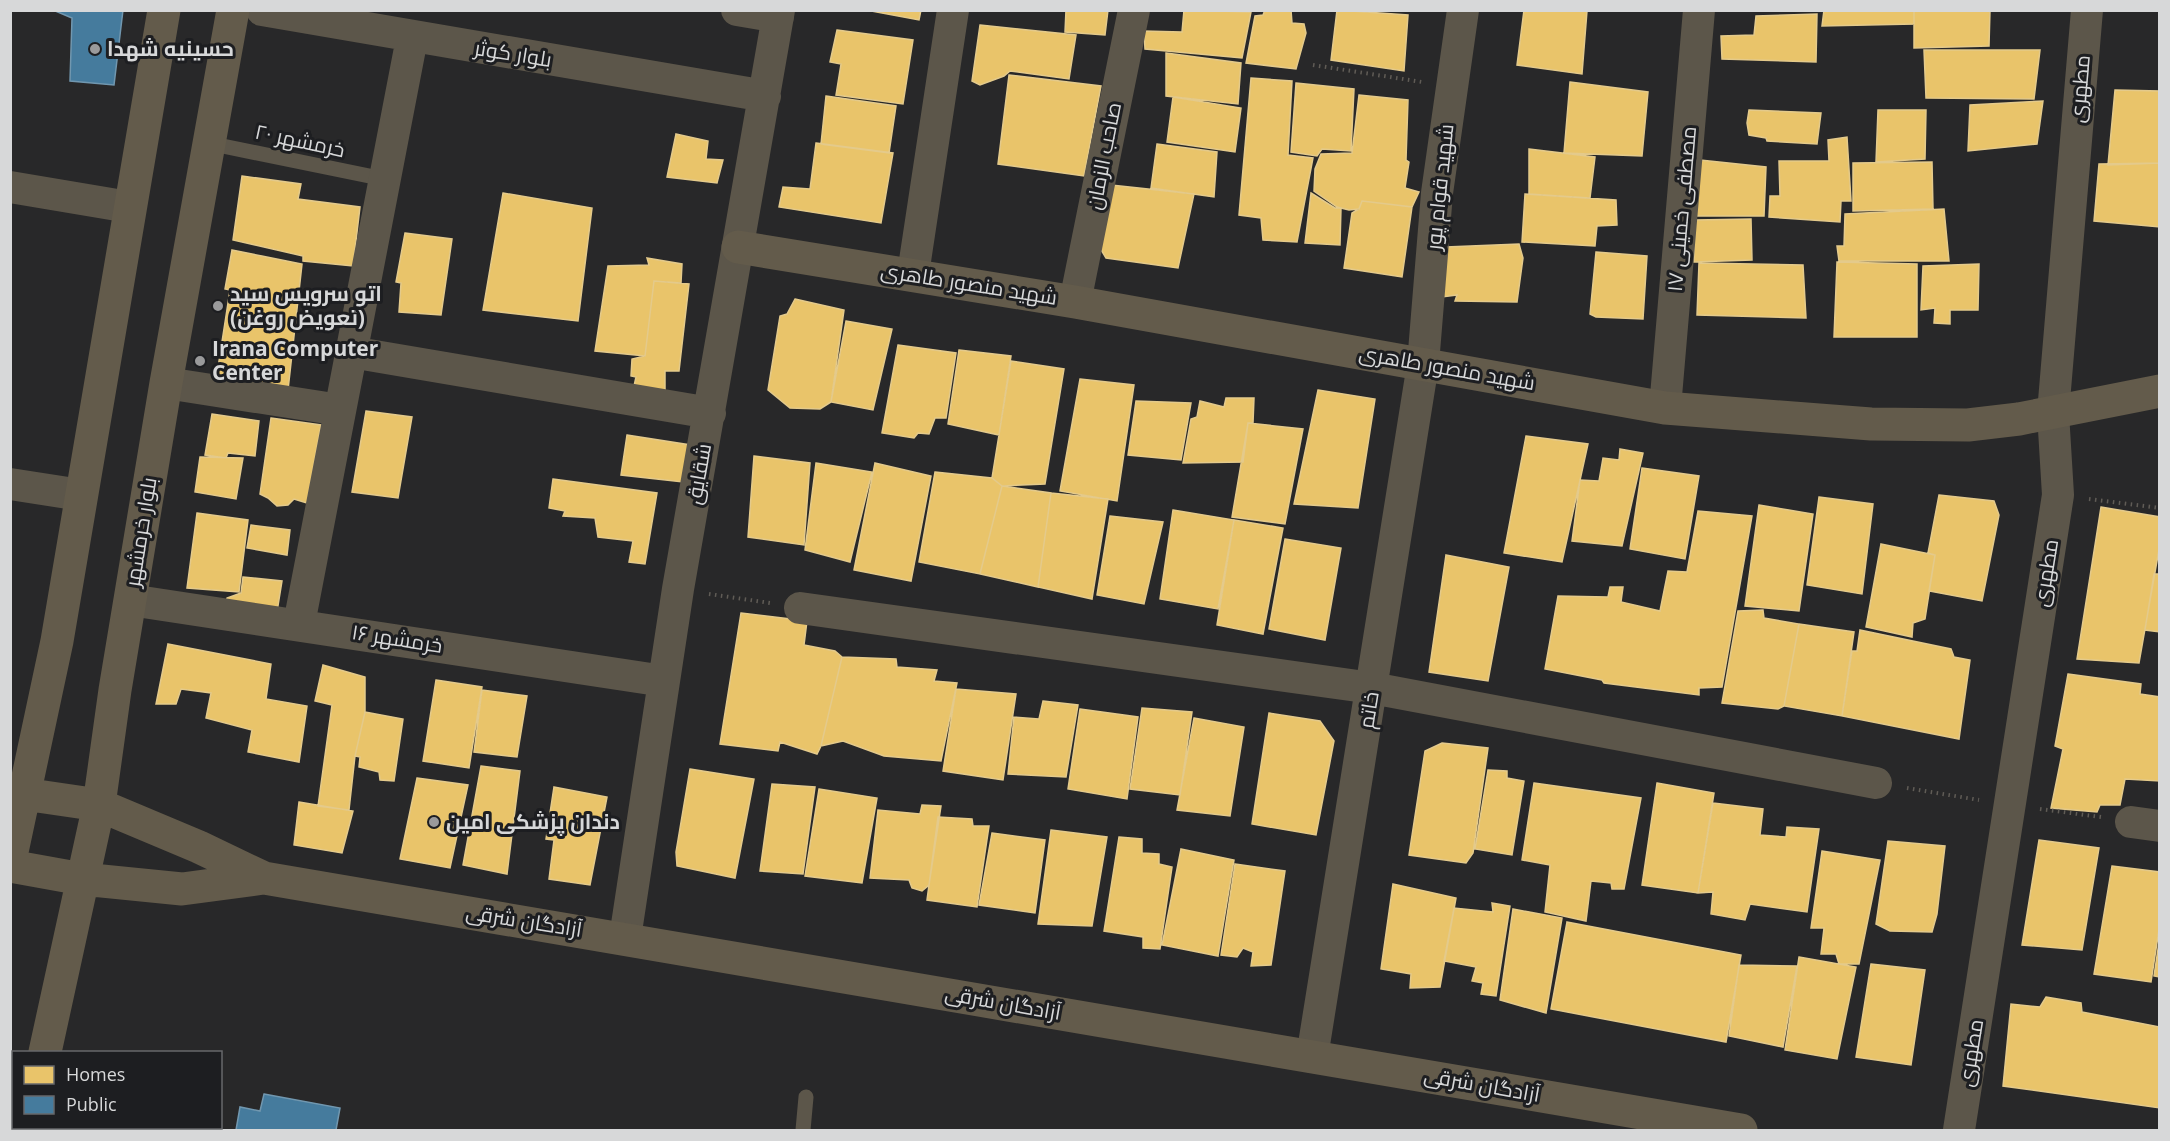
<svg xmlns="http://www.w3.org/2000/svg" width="2170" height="1141" font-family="'Open Sans',Cairo,sans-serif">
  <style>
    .homes { fill: #e9c46a; stroke: #e4ca8b; stroke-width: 1.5 }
    .public { fill: #457b9d; stroke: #7197af; stroke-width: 1.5 }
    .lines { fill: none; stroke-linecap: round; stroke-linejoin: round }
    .path { stroke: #605c56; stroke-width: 4; stroke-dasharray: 1.5 4.5; stroke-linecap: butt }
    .lane { stroke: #5c564a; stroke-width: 15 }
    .street { stroke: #5c564a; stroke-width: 32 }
    .secondary { stroke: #635b4b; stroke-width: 33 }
    .poi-dot { fill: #9a9a9b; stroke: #1d1e21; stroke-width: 2 }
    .labels { text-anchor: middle; stroke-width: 6; stroke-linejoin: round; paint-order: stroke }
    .poi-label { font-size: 21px; font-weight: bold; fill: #d7d8d9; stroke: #1d1e21; text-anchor: start }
    .street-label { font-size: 21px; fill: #d7d8d9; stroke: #1d1e21 }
  </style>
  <rect width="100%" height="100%" fill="#282829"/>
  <path class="homes" d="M 866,10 L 921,10 L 919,20 Z
    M 1066,10 L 1108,10 L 1105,35 L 1065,32 Z
    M 1184,10 L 1251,12 L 1242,58 L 1145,49 L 1144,31 L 1182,32 Z
    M 1265,10 L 1291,10 L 1292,23 L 1304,24 L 1306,33 L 1296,69 L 1246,63 L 1255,16 L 1263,15 Z
    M 1337,10 L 1408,15 L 1404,71 L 1331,60 Z
    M 1524,10 L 1587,11 L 1582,74 L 1517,65 Z
    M 1824,10 L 1914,10 L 1914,24 L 1822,26 Z
    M 1914,10 L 1990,10 L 1989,46 L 1914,48 Z
    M 1817,14 L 1816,62 L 1722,59 L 1721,36 L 1754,35 L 1756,16 Z
    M 980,25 L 1076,35 L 1069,79 L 1010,71 L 1004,76 L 980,85 L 972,81 Z
    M 837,30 L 913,40 L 903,104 L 836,95 L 841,64 L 830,62 Z
    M 1924,50 L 2040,50 L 2034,99 L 1926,98 Z
    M 1166,53 L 1241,63 L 1238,104 L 1166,96 Z
    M 1009,75 L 1101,86 L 1084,176 L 998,164 Z
    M 1251,78 L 1292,81 L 1288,155 L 1313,158 L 1297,242 L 1263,240 L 1261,218 L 1239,215 Z
    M 1570,82 L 1648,92 L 1642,156 L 1564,153 Z
    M 1296,83 L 1354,89 L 1351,151 L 1322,149 L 1317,156 L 1291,152 Z
    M 2115,90 L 2160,91 L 2160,163 L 2108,165 Z
    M 1359,95 L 1408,100 L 1406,160 L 1409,162 L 1405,188 L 1419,192 L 1412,207 L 1362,201 L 1359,209 L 1349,210 L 1337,207 L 1314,191 L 1315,169 L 1321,154 L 1352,153 Z
    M 826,96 L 896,106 L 889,153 L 821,144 Z
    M 1173,97 L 1241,108 L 1235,152 L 1167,142 Z
    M 2043,101 L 2037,144 L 1968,151 L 1970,105 Z
    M 1749,110 L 1821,113 L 1817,144 L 1767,141 L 1766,138 L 1749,135 L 1747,123 Z
    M 1878,110 L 1926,110 L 1925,159 L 1876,162 Z
    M 676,134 L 708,141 L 706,159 L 723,160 L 717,183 L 667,177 Z
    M 1847,137 L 1851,201 L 1841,201 L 1840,222 L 1769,217 L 1770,196 L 1780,196 L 1779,161 L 1829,161 L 1828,140 Z
    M 816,143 L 893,153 L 881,223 L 779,207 L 783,187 L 810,189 Z
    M 1157,144 L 1217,152 L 1214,197 L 1151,188 Z
    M 1529,149 L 1595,157 L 1590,198 L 1529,194 Z
    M 1700,160 L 1766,167 L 1764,216 L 1696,216 Z
    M 1932,162 L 1933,209 L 1853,211 L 1853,163 Z
    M 2160,163 L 2160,227 L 2094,221 L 2099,164 Z
    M 242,176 L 301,184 L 298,199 L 360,207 L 353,266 L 303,261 L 303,256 L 233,240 Z
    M 1111,185 L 1194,194 L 1178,268 L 1106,258 L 1100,248 Z
    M 503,193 L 592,208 L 578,321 L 483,310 Z
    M 1311,193 L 1335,208 L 1341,208 L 1340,245 L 1305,243 Z
    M 1525,194 L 1616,200 L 1617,225 L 1597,226 L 1595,246 L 1522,242 Z
    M 1362,201 L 1412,207 L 1402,277 L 1344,268 L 1352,213 L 1359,209 Z
    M 1944,209 L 1949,261 L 1839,261 L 1837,246 L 1844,246 L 1845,214 Z
    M 1751,219 L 1752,260 L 1694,262 L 1695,220 Z
    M 405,233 L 452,239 L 441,315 L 399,312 L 401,283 L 396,282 Z
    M 1519,244 L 1523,258 L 1517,302 L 1455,301 L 1457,295 L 1442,297 L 1446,247 Z
    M 232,250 L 302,264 L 288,390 L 215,387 L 230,290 L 225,289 Z
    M 1596,252 L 1647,256 L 1643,319 L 1596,317 L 1590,314 Z
    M 647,258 L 682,264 L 681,283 L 654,281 L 645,356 L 595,351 L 608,266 L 649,265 Z
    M 1837,262 L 1917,264 L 1917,337 L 1834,337 Z
    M 1699,263 L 1803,265 L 1806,318 L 1697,315 Z
    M 1979,264 L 1978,310 L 1950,310 L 1950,324 L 1934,323 L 1935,308 L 1921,310 L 1923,266 Z
    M 654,281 L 689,284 L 679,371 L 665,371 L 665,398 L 632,395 L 636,377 L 631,376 L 632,359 L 645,356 Z
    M 795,299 L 844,310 L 831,402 L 820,409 L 790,408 L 768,390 L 780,316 L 787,314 Z
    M 846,321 L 892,329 L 873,410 L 831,402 Z
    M 898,345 L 956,353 L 946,418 L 935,418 L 929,434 L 918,433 L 914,438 L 882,433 Z
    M 959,350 L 1011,356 L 999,435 L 948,424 Z
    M 1011,361 L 1064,369 L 1045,484 L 1002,486 L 992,478 Z
    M 1080,379 L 1134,385 L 1117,501 L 1060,491 Z
    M 1318,390 L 1375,399 L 1358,508 L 1294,504 Z
    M 1226,398 L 1254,398 L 1253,423 L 1248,423 L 1243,462 L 1183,463 L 1191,419 L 1197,417 L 1200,401 L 1224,407 Z
    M 1136,401 L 1191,403 L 1181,460 L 1128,455 Z
    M 366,411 L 412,417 L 398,498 L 352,492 Z
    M 212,414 L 259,421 L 255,456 L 228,453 L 226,458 L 205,455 Z
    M 271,418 L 321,425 L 307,503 L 294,499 L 288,505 L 277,506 L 268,498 L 260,494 Z
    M 1248,423 L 1303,429 L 1285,524 L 1232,517 Z
    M 627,435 L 697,446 L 692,483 L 621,475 Z
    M 1526,436 L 1588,444 L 1562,562 L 1504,553 Z
    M 1620,449 L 1643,453 L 1622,546 L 1572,541 L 1580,480 L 1599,481 L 1603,458 L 1619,460 Z
    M 754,456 L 810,463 L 804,545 L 748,537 Z
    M 200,457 L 243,458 L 236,499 L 195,492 Z
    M 816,463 L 872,472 L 850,562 L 805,550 Z
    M 875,463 L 931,476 L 911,581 L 854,570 Z
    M 1642,468 L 1699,476 L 1685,559 L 1630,549 Z
    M 935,472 L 992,478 L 1002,486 L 980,574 L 919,562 Z
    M 553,479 L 657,493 L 645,564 L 629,562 L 633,541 L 598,537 L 595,518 L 563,516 L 565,511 L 549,508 Z
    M 1002,486 L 1051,493 L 1038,587 L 980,574 Z
    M 1051,493 L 1108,499 L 1092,599 L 1038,587 Z
    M 1939,495 L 1994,501 L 1999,515 L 1982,601 L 1929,591 L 1935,555 L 1928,553 Z
    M 1819,497 L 1873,504 L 1862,594 L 1807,585 Z
    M 1759,505 L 1813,514 L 1799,611 L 1745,606 Z
    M 2101,507 L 2160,517 L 2160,544 L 2139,663 L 2077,659 Z
    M 1173,510 L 1234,520 L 1218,609 L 1160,599 Z
    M 1698,511 L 1752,516 L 1722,687 L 1699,688 L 1699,695 L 1604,683 L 1602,680 L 1545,669 L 1558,596 L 1608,597 L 1610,587 L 1623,587 L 1621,602 L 1660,611 L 1668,571 L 1687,572 Z
    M 197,513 L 248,520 L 239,592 L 187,588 Z
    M 1110,516 L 1163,522 L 1144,604 L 1097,595 Z
    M 1234,520 L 1283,528 L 1263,634 L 1217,625 Z
    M 251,525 L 290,530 L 287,555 L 247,548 Z
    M 1285,539 L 1341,548 L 1325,640 L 1269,629 Z
    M 1881,544 L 1935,555 L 1925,619 L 1913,623 L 1912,637 L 1866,627 Z
    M 1446,555 L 1509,567 L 1488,681 L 1429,672 Z
    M 2154,574 L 2160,574 L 2160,632 L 2145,630 Z
    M 243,577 L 282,581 L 276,618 L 225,612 L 227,598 L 241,593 Z
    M 1763,610 L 1764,618 L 1799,624 L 1784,706 L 1778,709 L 1722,703 L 1738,611 Z
    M 741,613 L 807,621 L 804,645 L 835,651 L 842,657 L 821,746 L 817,754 L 780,742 L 778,751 L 720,744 Z
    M 1799,624 L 1854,632 L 1842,716 L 1784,706 Z
    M 1860,630 L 1951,649 L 1954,657 L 1970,660 L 1959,739 L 1842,716 L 1852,651 L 1857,651 Z
    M 168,644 L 271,664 L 266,699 L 307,706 L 299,762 L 248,752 L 252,730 L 206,718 L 211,693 L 181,689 L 176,704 L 156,704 Z
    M 842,657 L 896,659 L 897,667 L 937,670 L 934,681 L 957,683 L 941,761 L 884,756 L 843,741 L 821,746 Z
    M 323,665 L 365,677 L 365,712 L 355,756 L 349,810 L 318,806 L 332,705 L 315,701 Z
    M 2068,674 L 2141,684 L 2140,694 L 2160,697 L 2160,781 L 2125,779 L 2120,805 L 2100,805 L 2097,812 L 2051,808 L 2063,749 L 2055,746 Z
    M 436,680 L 482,687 L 469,768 L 423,761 Z
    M 956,689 L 1016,694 L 1003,780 L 943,771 Z
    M 482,690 L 527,696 L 517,757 L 474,752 Z
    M 1043,701 L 1078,705 L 1066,777 L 1008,774 L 1014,717 L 1039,719 Z
    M 1142,708 L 1192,712 L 1180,795 L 1130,789 Z
    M 1080,709 L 1138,717 L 1127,799 L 1068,789 Z
    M 365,712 L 403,719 L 394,781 L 380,780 L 379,772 L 359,767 L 360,757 L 355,756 Z
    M 1269,713 L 1320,721 L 1334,741 L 1316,835 L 1252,824 Z
    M 1194,718 L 1244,727 L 1230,816 L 1177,810 Z
    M 1442,743 L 1488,748 L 1473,853 L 1466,863 L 1409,855 L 1425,751 Z
    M 481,766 L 520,771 L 507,874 L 463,865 Z
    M 690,769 L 754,779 L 735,878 L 677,866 L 676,852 Z
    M 1488,770 L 1507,771 L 1507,778 L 1524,781 L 1512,855 L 1475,849 Z
    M 417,778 L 468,785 L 450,868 L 400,859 Z
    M 1534,783 L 1641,798 L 1624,889 L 1612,889 L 1611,883 L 1591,881 L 1586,921 L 1545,912 L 1550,865 L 1522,860 Z
    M 1657,783 L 1714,793 L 1698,893 L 1642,885 Z
    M 772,784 L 815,787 L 803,874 L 760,871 Z
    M 554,787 L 607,797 L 590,885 L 549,879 L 554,840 L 546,839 Z
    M 819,789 L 877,798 L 862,883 L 805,876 Z
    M 299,802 L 353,811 L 342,853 L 294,845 Z
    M 1713,803 L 1763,809 L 1760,835 L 1786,837 L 1787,827 L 1819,829 L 1807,912 L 1750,904 L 1745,920 L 1711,914 L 1713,892 L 1698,893 Z
    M 922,805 L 941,806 L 929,885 L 922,891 L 912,888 L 909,880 L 870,878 L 878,810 L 920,814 Z
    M 938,817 L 972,819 L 973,826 L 989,826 L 977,907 L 927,900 Z
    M 1051,830 L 1107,837 L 1092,926 L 1038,924 Z
    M 992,833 L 1045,840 L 1035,913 L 979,905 Z
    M 1119,837 L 1142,839 L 1142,853 L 1159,854 L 1159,864 L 1172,867 L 1160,949 L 1143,948 L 1143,937 L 1104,931 Z
    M 2039,840 L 2099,848 L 2082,950 L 2022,945 Z
    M 1888,841 L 1945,846 L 1937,914 L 1932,932 L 1890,931 L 1876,924 Z
    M 1181,849 L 1234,860 L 1218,956 L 1162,945 Z
    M 1822,851 L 1880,860 L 1859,964 L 1839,964 L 1836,954 L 1821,954 L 1824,928 L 1811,928 Z
    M 1235,864 L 1285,871 L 1271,965 L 1251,966 L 1253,952 L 1243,948 L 1237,957 L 1221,955 Z
    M 2112,866 L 2160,872 L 2160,923 L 2151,982 L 2094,974 Z
    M 1393,884 L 1456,898 L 1440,987 L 1410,988 L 1411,974 L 1381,969 Z
    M 1492,903 L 1510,906 L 1496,996 L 1481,994 L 1483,983 L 1472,981 L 1476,967 L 1444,961 L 1454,908 L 1493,912 Z
    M 1513,909 L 1562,918 L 1546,1013 L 1500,1000 Z
    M 1567,922 L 1741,955 L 1726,1042 L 1551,1009 Z
    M 2160,936 L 2160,977 L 2154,976 Z
    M 1799,957 L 1856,967 L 1837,1059 L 1785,1050 Z
    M 1871,964 L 1925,970 L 1911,1065 L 1856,1057 Z
    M 1739,965 L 1797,966 L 1783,1047 L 1729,1036 Z
    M 2046,997 L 2081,1003 L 2082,1012 L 2160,1027 L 2160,1108 L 2003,1086 L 2011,1004 L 2040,1007 Z"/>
  <path class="public" d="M 53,10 L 123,10 L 114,85 L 70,81 L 72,18 Z
    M 264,1094 L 340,1108 L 336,1130 L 236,1130 L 240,1107 L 260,1111 Z"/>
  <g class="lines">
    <path class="path" d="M 1313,65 L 1422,82
      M 2089,499 L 2160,508
      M 709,594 L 770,603
      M 1907,788 L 1979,800
      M 2040,809 L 2101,817"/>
    <path class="lane" d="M 208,143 L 384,179
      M 51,1128 L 69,1130
      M 803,1130 L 806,1097"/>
    <path class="street" d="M 262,10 L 765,96
      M 737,10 L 778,17
      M 10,187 L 129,207
      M 913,274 L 953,10
      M 1075,302 L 1134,10
      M 351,352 L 710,413
      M 166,383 L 340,410
      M 1665,408 L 1699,10
      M 10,484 L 81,495
      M 130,600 L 664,681
      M 800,608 L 1372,688 L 1876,783
      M 299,624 L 412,38
      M 2131,822 L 2160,826
      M 625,938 L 678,589 L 779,10
      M 1312,1057 L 1423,364 L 1437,193 L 1463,10
      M 1959,1130 L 2058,495 L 2053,413 L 2087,10"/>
    <path class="secondary" d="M 738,247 L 1075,302 L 1665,408 L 1871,424 L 1968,425 L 2019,419 L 2160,391
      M 10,792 L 99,805 L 199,847 L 264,878 L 182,889 L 82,879 L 10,866
      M 10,861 L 57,641 L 164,10
      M 264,878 L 1741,1130
      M 45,1052 L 99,805 L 115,690 L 166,383 L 233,10
      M 29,1130 L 30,1128"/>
  </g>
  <g class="poi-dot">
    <circle cx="95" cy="49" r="6"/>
    <circle cx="218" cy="306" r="6"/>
    <circle cx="200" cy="361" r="6"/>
    <circle cx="434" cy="822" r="6"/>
  </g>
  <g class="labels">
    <g class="poi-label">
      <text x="107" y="56">حسینیه شهدا</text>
      <text x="230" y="301">اتو سرویس سید<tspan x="230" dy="24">(تعویض روغن)</tspan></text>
      <text x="212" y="356">Irana Computer<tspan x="212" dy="24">Center</tspan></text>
      <text x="446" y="829">دندان پزشکی امین</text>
    </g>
    <g class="street-label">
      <text transform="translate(513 54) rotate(9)" y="7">بلوار کوثر</text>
      <text transform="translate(2080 89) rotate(-85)" y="7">مطهری</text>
      <text transform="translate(300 141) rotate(12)" y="7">خرمشهر ۲۰</text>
      <text transform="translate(1104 156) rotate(-79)" y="7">صاحب الزمان</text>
      <text transform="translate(1440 187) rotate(-84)" y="7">شهید قوام پور</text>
      <text transform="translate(1682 209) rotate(-85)" y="7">مصطفی خمینی ۱۷</text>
      <text transform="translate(969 284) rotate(9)" y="7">شهید منصور طاهری</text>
      <text transform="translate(1447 368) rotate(10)" y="7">شهید منصور طاهری</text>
      <text transform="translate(699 474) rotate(-80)" y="7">شقایق</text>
      <text transform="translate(141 532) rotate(-81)" y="7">بلوار خرمشهر</text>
      <text transform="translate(2046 573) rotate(-81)" y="7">مطهری</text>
      <text transform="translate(397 639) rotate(9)" y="7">خرمشهر ۱۶</text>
      <text transform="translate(1369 710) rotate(-81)" y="7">خاتم</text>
      <text transform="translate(524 921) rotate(9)" y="7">آزادگان شرقی</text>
      <text transform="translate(1003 1003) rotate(10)" y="7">آزادگان شرقی</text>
      <text transform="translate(1971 1053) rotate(-81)" y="7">مطهری</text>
      <text transform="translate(1482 1085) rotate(10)" y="7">آزادگان شرقی</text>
    </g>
  </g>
  <rect width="2170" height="1141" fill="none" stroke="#d7d8d9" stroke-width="24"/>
  <rect x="12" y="1051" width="210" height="78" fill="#1d1e21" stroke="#67686b" stroke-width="1.5"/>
  <rect x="24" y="1066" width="30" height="18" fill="#e9c46a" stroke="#67686b" stroke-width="1.5"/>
  <text x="66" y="1081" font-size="18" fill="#d7d8d9">Homes</text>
  <rect x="24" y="1096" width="30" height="18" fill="#457b9d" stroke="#67686b" stroke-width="1.5"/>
  <text x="66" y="1111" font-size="18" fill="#d7d8d9">Public</text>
</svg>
